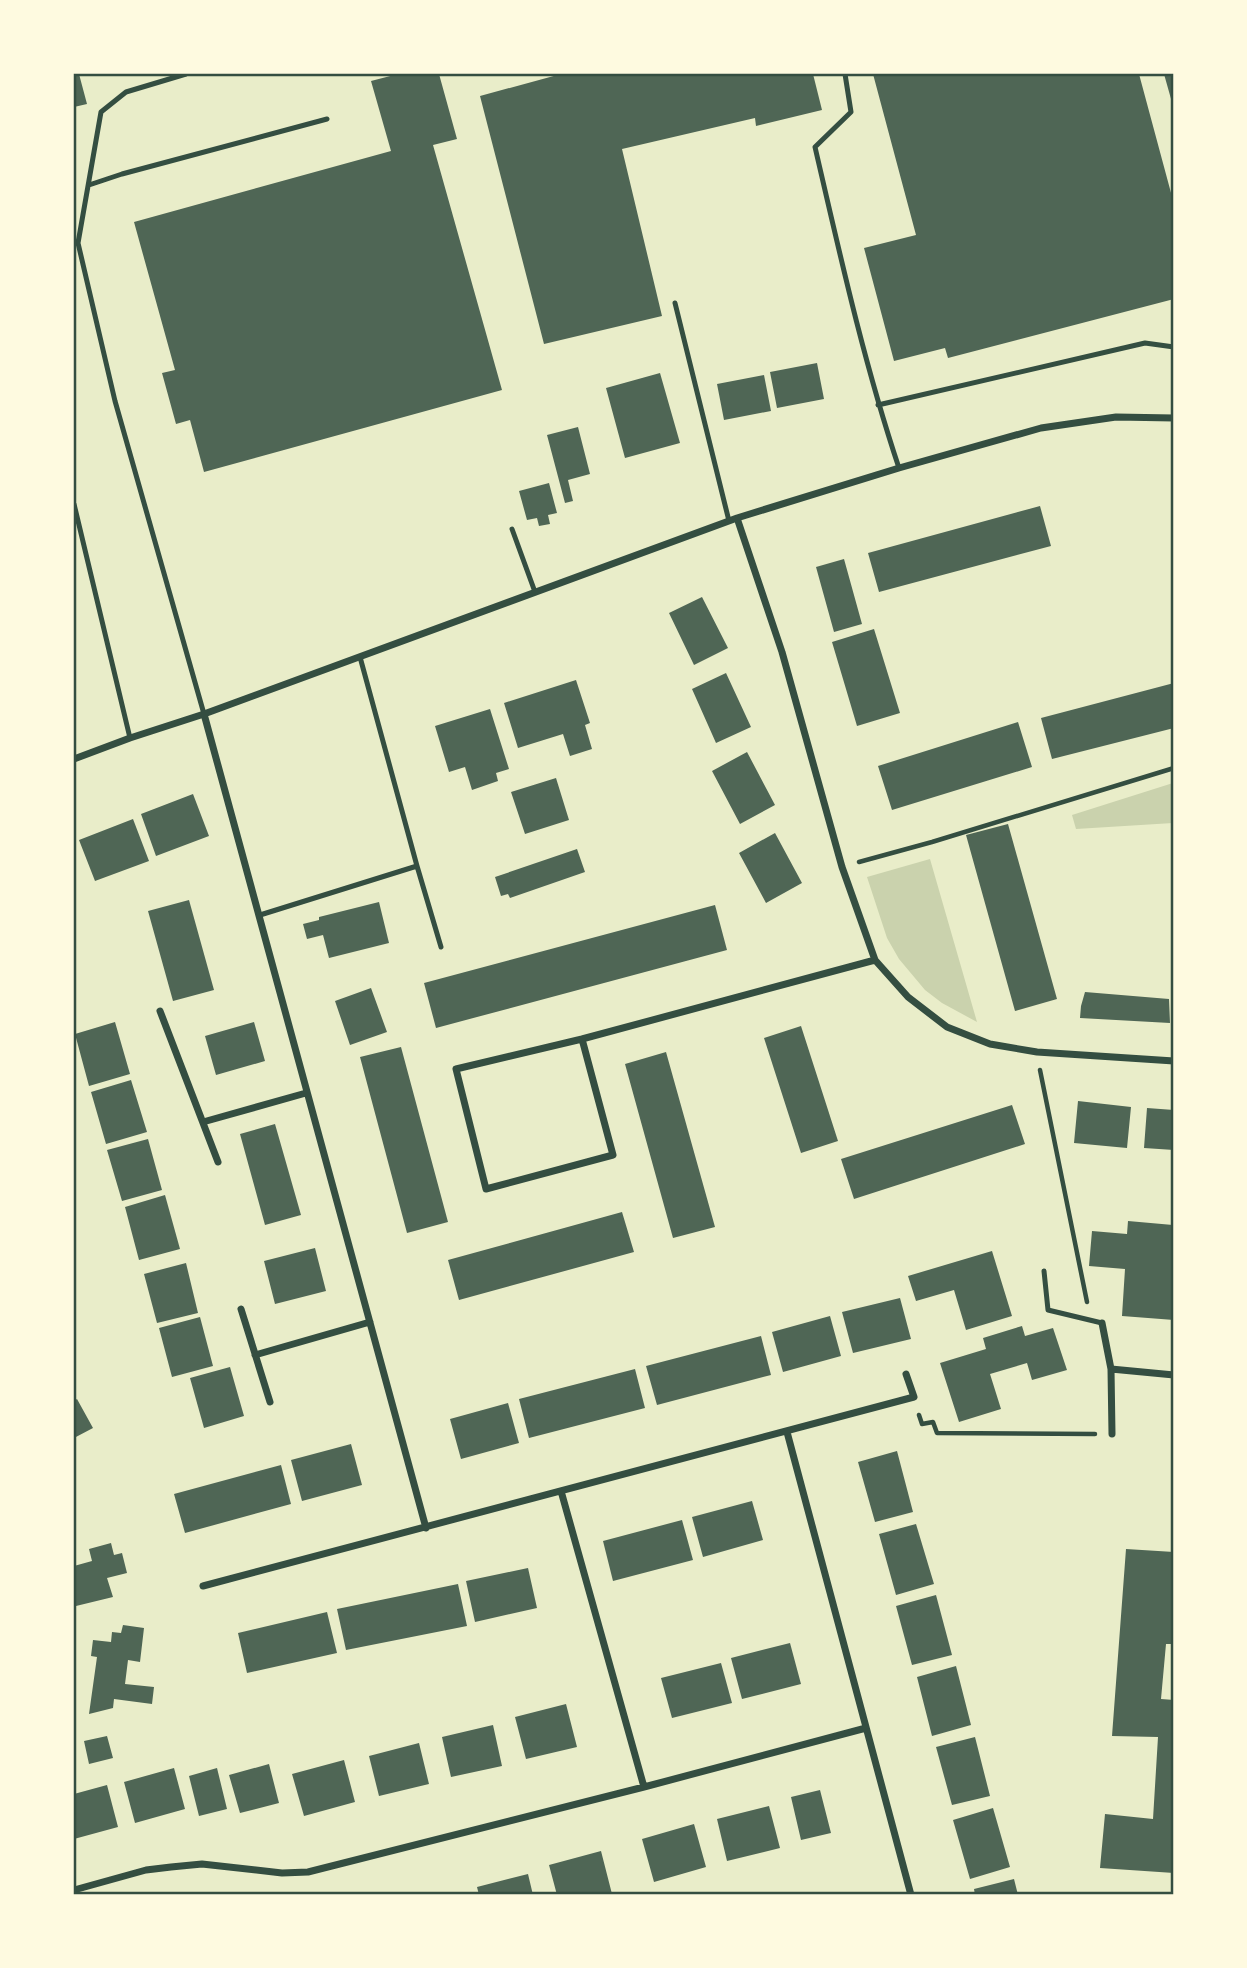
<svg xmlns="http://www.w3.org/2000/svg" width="1247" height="1968" font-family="Ubuntu,sans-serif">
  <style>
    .green { fill: #cad2ad }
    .building { fill: #4f6655 }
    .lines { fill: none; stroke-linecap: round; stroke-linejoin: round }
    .path { stroke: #344e41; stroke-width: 4.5 }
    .service { stroke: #344e41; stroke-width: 5 }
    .minor { stroke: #344e41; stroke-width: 7 }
    .neatline { fill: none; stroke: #344e41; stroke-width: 2.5 }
  </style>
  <rect width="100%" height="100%" fill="#e9edc9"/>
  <path class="green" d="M 1173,783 L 1173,823 L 1076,829 L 1072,815 Z
    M 930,859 L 977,1022 L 942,1003 L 925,990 L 899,959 L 887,938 L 867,877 Z"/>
  <path class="building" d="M 74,74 L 79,74 L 87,104 L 74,107 Z
    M 398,74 L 439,74 L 457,139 L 433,145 L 502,390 L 204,472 L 190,420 L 176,424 L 162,373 L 175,370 L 134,222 L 391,151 L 371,81 Z
    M 561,74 L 813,74 L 822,110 L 756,126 L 755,118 L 622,149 L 662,316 L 544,344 L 480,96 Z
    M 873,74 L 1139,74 L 1174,204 L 1174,299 L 948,358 L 945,348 L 894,361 L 864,248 L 916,235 Z
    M 1164,74 L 1174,74 L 1174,106 L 1173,106 Z
    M 817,363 L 824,399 L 777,408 L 770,372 Z
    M 660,373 L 680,443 L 625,458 L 606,388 Z
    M 764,375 L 771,411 L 724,420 L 717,384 Z
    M 578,427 L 590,474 L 568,480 L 573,501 L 565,503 L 547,435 Z
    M 549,483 L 557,513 L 548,515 L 550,524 L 539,526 L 537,518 L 527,520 L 519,491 Z
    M 1040,506 L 1051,546 L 879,592 L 868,553 Z
    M 844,559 L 862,624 L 834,632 L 816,567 Z
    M 702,597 L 728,648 L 694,665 L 669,613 Z
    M 874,629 L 900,713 L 857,726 L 832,642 Z
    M 726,673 L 751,727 L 716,743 L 692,689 Z
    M 576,680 L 590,723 L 585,725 L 592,749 L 570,756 L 563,734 L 518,748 L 504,703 Z
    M 1174,683 L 1174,728 L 1052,759 L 1041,718 Z
    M 490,709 L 509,769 L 496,773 L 498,781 L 472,790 L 465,767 L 449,772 L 435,726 Z
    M 1018,722 L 1032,767 L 892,810 L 878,766 Z
    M 747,752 L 775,805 L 740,824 L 712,771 Z
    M 556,778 L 569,820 L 525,834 L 511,792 Z
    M 193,794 L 209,836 L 156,856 L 141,814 Z
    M 133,819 L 149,861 L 95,881 L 79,840 Z
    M 1008,824 L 1057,999 L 1015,1011 L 966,835 Z
    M 775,833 L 802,883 L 766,903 L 739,853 Z
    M 577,849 L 585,872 L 510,898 L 508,894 L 501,896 L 495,877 Z
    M 189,900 L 214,990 L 173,1001 L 148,911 Z
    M 379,902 L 389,943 L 329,958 L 323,935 L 307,939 L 303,924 L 319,920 L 319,917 Z
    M 715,905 L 727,950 L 436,1028 L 424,983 Z
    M 371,988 L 387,1032 L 350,1045 L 335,1001 Z
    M 1085,992 L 1169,999 L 1170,1023 L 1080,1018 L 1081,1006 Z
    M 115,1022 L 130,1074 L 89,1086 L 75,1034 Z
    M 254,1022 L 265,1061 L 216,1075 L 205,1036 Z
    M 801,1026 L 838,1141 L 801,1153 L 764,1038 Z
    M 401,1047 L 448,1222 L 407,1233 L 360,1057 Z
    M 666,1052 L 715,1227 L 673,1238 L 625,1064 Z
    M 131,1080 L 147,1132 L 106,1144 L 91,1092 Z
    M 1078,1101 L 1131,1107 L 1127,1148 L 1074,1143 Z
    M 1012,1105 L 1025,1144 L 854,1199 L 841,1159 Z
    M 1147,1108 L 1174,1110 L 1174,1150 L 1144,1148 Z
    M 275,1124 L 301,1215 L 265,1225 L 240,1134 Z
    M 148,1139 L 162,1190 L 122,1201 L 107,1150 Z
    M 165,1195 L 180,1249 L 139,1260 L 125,1207 Z
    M 622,1212 L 634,1252 L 459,1300 L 448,1260 Z
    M 1128,1221 L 1173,1225 L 1171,1249 L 1174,1249 L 1174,1320 L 1122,1316 L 1125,1269 L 1089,1266 L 1092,1231 L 1127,1234 Z
    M 315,1248 L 326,1291 L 275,1304 L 264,1261 Z
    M 992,1251 L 1012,1316 L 966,1330 L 954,1290 L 916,1301 L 908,1276 Z
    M 186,1263 L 198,1313 L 157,1323 L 144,1274 Z
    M 900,1298 L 911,1339 L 853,1353 L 842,1312 Z
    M 830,1316 L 841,1356 L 783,1372 L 772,1332 Z
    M 200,1317 L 213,1366 L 172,1377 L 159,1328 Z
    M 1022,1326 L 1025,1336 L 1053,1328 L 1067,1370 L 1032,1380 L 1027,1363 L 990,1374 L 1001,1409 L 959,1422 L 940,1363 L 986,1349 L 983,1338 Z
    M 761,1336 L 771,1375 L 657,1405 L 646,1366 Z
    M 230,1367 L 244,1416 L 204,1428 L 190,1378 Z
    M 635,1369 L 645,1408 L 529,1438 L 519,1399 Z
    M 77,1399 L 93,1428 L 74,1438 L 74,1401 Z
    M 508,1403 L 519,1443 L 461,1459 L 450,1419 Z
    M 351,1444 L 362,1485 L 302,1501 L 291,1460 Z
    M 897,1451 L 913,1512 L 875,1522 L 858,1462 Z
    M 281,1465 L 291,1504 L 185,1533 L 174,1494 Z
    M 752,1501 L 763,1540 L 703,1557 L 692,1517 Z
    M 682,1520 L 693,1560 L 613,1581 L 603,1541 Z
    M 916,1524 L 934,1584 L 896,1595 L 879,1534 Z
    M 111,1543 L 114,1555 L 122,1553 L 127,1573 L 107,1578 L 113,1597 L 76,1606 L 74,1598 L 74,1566 L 92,1561 L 89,1549 Z
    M 1126,1549 L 1174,1552 L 1174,1644 L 1166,1644 L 1161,1699 L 1174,1700 L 1174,1873 L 1100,1868 L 1105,1814 L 1153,1819 L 1158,1737 L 1112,1736 Z
    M 528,1568 L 537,1608 L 475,1622 L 466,1581 Z
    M 458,1584 L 467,1626 L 346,1650 L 337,1609 Z
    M 936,1595 L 952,1655 L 912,1665 L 896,1606 Z
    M 327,1612 L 337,1653 L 247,1673 L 238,1633 Z
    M 123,1625 L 144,1628 L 140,1662 L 128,1660 L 125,1684 L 154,1687 L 152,1704 L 114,1699 L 113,1708 L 89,1714 L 97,1657 L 91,1656 L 93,1640 L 111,1642 L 112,1632 L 121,1633 Z
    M 790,1643 L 801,1684 L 742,1699 L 731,1658 Z
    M 721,1663 L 732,1703 L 672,1718 L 661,1678 Z
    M 956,1666 L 971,1725 L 932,1736 L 917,1677 Z
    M 566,1704 L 577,1747 L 526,1759 L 515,1717 Z
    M 493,1725 L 502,1766 L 451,1777 L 442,1737 Z
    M 107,1736 L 113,1758 L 89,1764 L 84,1741 Z
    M 975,1737 L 990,1796 L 952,1805 L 936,1747 Z
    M 419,1743 L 429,1784 L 379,1796 L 369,1756 Z
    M 344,1760 L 355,1802 L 304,1816 L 292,1774 Z
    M 269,1764 L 279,1803 L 240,1813 L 229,1775 Z
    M 174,1768 L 185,1809 L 135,1823 L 124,1782 Z
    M 217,1768 L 227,1809 L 199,1816 L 189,1776 Z
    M 107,1785 L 118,1827 L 74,1839 L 74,1794 Z
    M 820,1790 L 831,1833 L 801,1840 L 791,1797 Z
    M 769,1806 L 780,1848 L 727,1861 L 717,1819 Z
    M 993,1808 L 1010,1867 L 970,1879 L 953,1820 Z
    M 694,1824 L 706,1867 L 654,1882 L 642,1839 Z
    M 601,1851 L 612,1894 L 557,1895 L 549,1865 Z
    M 528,1874 L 533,1895 L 479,1895 L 477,1887 Z
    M 1014,1879 L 1018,1895 L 975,1895 L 974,1889 Z"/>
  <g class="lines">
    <path class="path" d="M 859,862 L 932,842 L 1174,768
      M 1040,1070 L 1087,1302
      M 919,1415 L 922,1424 L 933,1422 L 937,1433 L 1095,1434"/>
    <path class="service" d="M 186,74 L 126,92 L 101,112 L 78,243 L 115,401 L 204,714
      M 845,74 L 851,112 L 815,147 C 840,255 864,363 899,468
      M 89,185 L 122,174 L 327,119
      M 675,303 L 729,521
      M 878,405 L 1145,343 L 1174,347
      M 74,504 L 130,738
      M 512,529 L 535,592
      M 360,657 L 417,866 L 441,947
      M 260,915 L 417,866
      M 1044,1271 L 1048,1310 L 1102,1323"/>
    <path class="minor" d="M 737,518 L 782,652 L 842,867 L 875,960 L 908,997 L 947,1027 L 990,1044 L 1037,1052 L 1174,1061
      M 204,714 L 426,1528
      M 74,759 L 130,738 L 204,714 L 737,518 L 899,468 L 1041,428 L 1116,417 L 1174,418
      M 160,1011 L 218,1162
      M 582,1039 L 613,1155 L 486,1189 L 456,1069 L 582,1039 L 875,960
      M 203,1122 L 306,1093
      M 241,1309 L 270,1402
      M 1102,1323 L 1111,1369 L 1174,1375
      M 255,1355 L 370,1322
      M 1111,1369 L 1112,1434
      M 787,1432 L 911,1895
      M 561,1491 L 644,1787
      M 203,1586 L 914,1397 L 906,1374
      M 74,1890 L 146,1870 L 171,1867 L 202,1864 L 282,1873 L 308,1872 L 644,1787 L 866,1728"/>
  </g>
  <rect width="1247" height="1968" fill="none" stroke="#fefae0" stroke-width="150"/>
  <rect x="75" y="75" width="1097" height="1818" class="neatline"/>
</svg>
